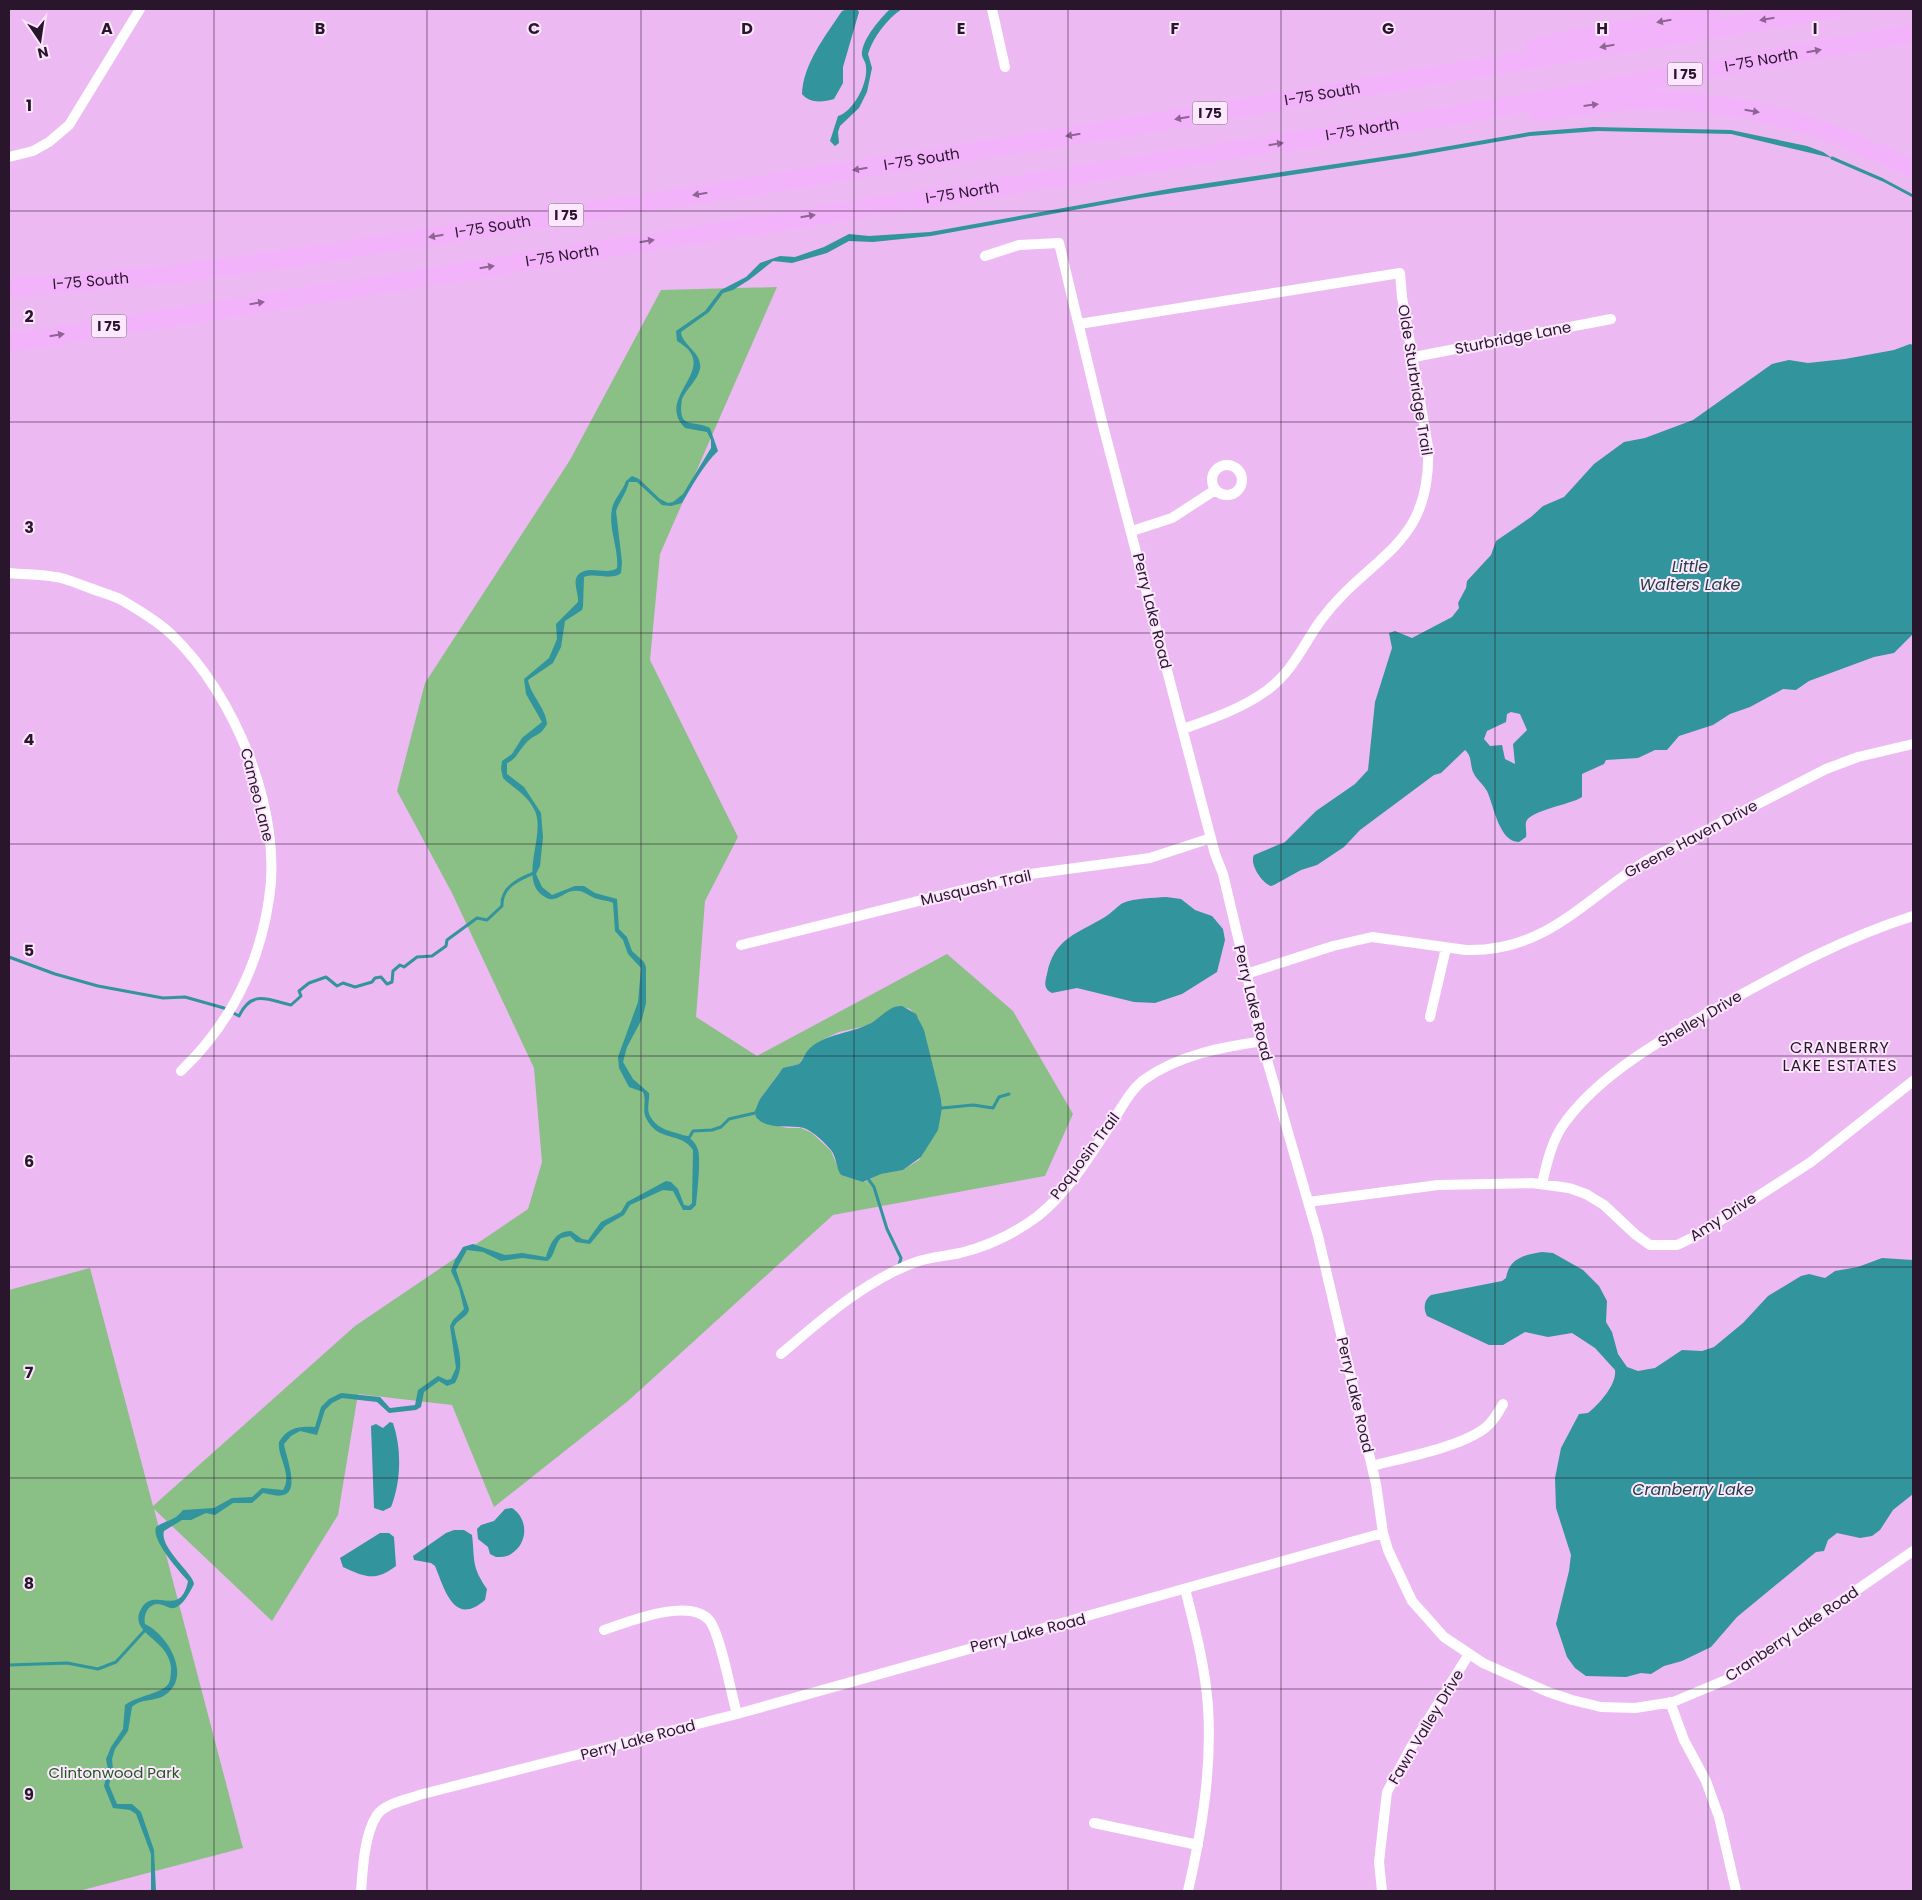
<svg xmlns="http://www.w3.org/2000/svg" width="1922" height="1900" font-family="Poppins,sans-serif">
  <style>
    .green { fill: #8abf86; fill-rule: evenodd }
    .water { fill: #32949c; fill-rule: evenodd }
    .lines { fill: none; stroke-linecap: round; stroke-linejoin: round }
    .stream { stroke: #32949c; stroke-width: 3 }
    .street { stroke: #fff; stroke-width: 10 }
    .highway { stroke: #f2b3fa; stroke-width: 18 }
    .oneway { fill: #8e6493 }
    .grid { fill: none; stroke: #29162c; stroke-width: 1; stroke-opacity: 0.55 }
    .labels { text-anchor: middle; stroke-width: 4; stroke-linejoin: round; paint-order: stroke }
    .shield { fill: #fce7fe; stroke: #68556b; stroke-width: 1 }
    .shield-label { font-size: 14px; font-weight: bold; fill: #29162c }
    .street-label { font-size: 15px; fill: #29162c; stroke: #fce7fe }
    .park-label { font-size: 15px; fill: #21591e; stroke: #fce7fe }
    .water-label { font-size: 16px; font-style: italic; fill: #244245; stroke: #fce7fe }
    .neighbourhood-label { font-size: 16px; letter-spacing: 1px; fill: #29162c; stroke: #fce7fe }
    .grid-label { font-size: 16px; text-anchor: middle; font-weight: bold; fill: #29162c; stroke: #fce7fe; stroke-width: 4; stroke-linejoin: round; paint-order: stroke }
  </style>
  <rect width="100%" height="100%" fill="#edb9f3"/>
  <path class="green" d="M 777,287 L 660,554 L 650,660 L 738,837 L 705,901 L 696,1017 L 757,1056 L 947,954 L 1013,1011 L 1073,1114 L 1045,1176 L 833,1215 L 628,1401 L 494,1507 L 452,1405 L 358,1394 L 338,1515 L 272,1621 L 154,1509 L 243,1848 L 79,1891 L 9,1891 L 9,1290 L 90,1268 L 153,1506 L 355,1326 L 528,1209 L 542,1162 L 534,1068 L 452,893 L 397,791 L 425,683 L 570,460 L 661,290 ZM 898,1006 L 910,1009 L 919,1019 L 941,1099 L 942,1108 L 925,1150 L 919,1160 L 903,1170 L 880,1174 L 865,1182 L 841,1175 L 831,1151 L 812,1133 L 801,1128 L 787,1128 L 758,1120 L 760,1099 L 779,1073 L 790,1066 L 799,1064 L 810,1048 L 824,1039 L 839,1032 L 866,1026 Z"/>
  <path class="water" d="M 848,9 L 857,9 L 859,12 L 843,67 L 843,83 L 834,99 C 823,102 810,104 802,94 C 803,64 826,35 842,11 Z
    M 890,9 L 902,9 C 887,19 873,37 868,54 L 872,68 L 867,92 L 859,108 L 840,126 L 838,132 L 839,143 L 835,146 L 830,141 L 838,116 C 854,111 868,83 866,67 C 866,61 861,58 862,52 C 864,37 880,19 890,9 Z
    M 1593,127 L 1731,130 L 1807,146 L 1823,152 L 1832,158 L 1731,134 L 1598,131 L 1530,136 L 1410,157 L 1140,198 L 931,236 L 873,242 L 849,241 L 827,253 L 792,263 L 773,261 L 749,280 L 733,290 L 723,293 L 709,312 L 681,332 C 681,344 703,353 700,369 C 697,381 687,388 682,399 C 677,431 693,419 710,428 L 718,451 C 704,464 692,486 682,503 L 671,506 L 662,505 L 637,482 L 629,482 C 626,494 620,500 616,511 L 622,562 L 621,573 C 612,581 596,572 584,577 L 583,606 L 582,610 L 565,621 L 561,647 L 553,663 L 528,680 C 531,696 546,708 547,724 C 539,738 535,733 526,743 C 519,750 516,760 507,763 L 507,774 L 524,787 L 541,813 L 543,837 L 540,866 L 536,874 L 542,887 L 552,895 L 575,886 L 584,886 L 595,893 L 617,899 L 619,929 L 627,937 L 632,951 L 644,962 L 646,967 L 646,1003 L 642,1019 L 627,1047 L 623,1062 L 633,1079 L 649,1093 C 650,1101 646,1108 650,1116 C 662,1139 692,1127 698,1150 C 701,1160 697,1194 696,1205 L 691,1210 L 683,1210 L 673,1191 L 663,1190 L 630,1205 L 624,1215 L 605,1226 L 590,1244 L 576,1242 L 570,1236 L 561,1238 C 554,1245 555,1257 547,1261 L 522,1258 L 501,1261 L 483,1252 L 467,1250 L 456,1270 L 469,1309 C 468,1318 458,1318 454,1327 C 457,1347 466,1364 455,1383 L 447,1386 L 439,1381 L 424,1392 L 421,1407 L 416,1410 L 389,1413 L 377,1402 L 342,1398 L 332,1403 L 325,1410 L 317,1435 L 300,1431 L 291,1436 L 284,1444 C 285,1454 301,1491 283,1495 C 277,1497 269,1494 263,1493 L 252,1503 L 233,1503 L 215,1515 L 206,1513 L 191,1520 L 182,1520 L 164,1531 C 159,1548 193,1573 194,1584 C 190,1592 183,1606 174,1608 C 168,1609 164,1604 158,1604 C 148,1604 143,1615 145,1624 C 167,1634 193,1676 165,1695 C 155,1702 141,1698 132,1707 L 128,1731 L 115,1749 L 112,1759 L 113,1770 L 109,1785 L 117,1804 L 132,1804 L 141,1812 L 154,1850 L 156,1891 L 151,1891 L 151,1854 L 136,1814 L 130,1810 L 113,1808 L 104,1786 L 108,1770 L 106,1759 L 111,1747 L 123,1729 L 125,1705 C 136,1696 164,1693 169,1683 C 171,1678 171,1672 171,1667 C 168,1639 130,1634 140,1611 C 152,1583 180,1621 188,1581 C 179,1571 151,1540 156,1527 C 168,1519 173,1522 183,1510 L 214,1508 L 232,1498 L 252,1497 L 262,1488 L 283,1490 C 293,1474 277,1457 279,1442 C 288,1427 299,1426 315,1427 L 321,1407 L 329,1399 L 341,1393 L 380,1397 L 390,1408 L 415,1405 L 418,1390 L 438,1376 L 447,1380 L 451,1379 L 456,1368 L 450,1326 L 453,1320 L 464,1309 L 459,1288 L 451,1271 L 455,1260 L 463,1247 L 473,1244 L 505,1255 L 522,1253 L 546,1257 C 550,1244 555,1231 571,1231 L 582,1239 L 588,1240 L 601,1222 L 621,1212 L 627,1202 L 666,1181 L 671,1182 L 678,1189 L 684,1205 L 689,1206 L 692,1203 L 693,1150 C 681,1131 658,1143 646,1118 C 642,1109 647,1101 643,1092 L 629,1087 L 619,1068 L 618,1057 L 638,1002 L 641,968 L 628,954 L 623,940 L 615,931 L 613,903 C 608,900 603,901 598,899 C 589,897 584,889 573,891 C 563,892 556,904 545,897 C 517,881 546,836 535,811 C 528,795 514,789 503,778 L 501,769 L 502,761 L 512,754 L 522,738 L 542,722 L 526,694 L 524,679 L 549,658 L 557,639 L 556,624 L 578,602 C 579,594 572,582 578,575 C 588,564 608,576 617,568 C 619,549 608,528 612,509 C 614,498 623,491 626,481 L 632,476 L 639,479 L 660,499 L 668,503 L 673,502 L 683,494 L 711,448 L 711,440 L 707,432 L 685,428 C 653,396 724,368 677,341 L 676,331 L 705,311 L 721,290 L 746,277 L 760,263 L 780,256 L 795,257 L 824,247 L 849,234 L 869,236 L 930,232 L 1174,188 L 1409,153 L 1530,132 Z
    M 1910,344 L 1913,345 L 1913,634 L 1894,653 L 1874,657 L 1809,681 L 1796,690 L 1783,689 L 1750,707 L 1730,714 L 1713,725 L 1679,736 L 1667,750 L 1655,750 L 1638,758 L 1606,760 L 1604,764 L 1582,774 L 1582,797 C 1570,805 1530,810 1526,822 C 1525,827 1527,832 1526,837 L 1519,842 C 1499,842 1494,806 1487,791 C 1483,784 1476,779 1473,772 C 1470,764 1472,756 1465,750 L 1441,773 L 1434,775 L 1360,830 L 1344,847 L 1317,865 L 1301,870 L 1274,885 L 1271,886 C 1262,883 1249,864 1254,855 L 1285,842 L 1316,811 L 1355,784 L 1368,770 L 1375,702 L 1392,648 L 1389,633 L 1395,631 L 1412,638 L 1452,617 L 1459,608 L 1458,603 L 1466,588 L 1467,581 L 1491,555 L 1496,541 L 1531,517 L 1543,506 L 1564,497 L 1594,464 L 1624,442 L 1645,438 L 1693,420 L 1772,364 L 1789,360 L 1808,363 L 1845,359 L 1894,350 ZM 1511,712 L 1520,714 L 1527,730 L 1513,744 L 1515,764 L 1505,759 L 1502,745 L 1490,746 L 1484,739 L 1487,731 L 1506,722 L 1507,714 Z
    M 1166,897 L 1181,899 L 1195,910 L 1212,916 L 1223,929 L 1225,940 L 1217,972 L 1182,994 L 1155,1003 L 1134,1002 L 1077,988 L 1052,993 C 1043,989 1045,982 1047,974 C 1054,938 1077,934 1105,917 C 1112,913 1117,906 1123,903 C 1135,898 1153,898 1166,897 Z
    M 902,1006 L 916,1014 L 924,1030 L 941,1099 L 942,1108 L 938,1130 L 921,1157 L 903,1170 L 881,1174 L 863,1182 L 841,1175 C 836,1168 837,1158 831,1150 C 824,1142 814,1132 804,1128 C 789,1124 767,1131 756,1117 L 755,1111 L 760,1099 L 783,1068 L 799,1064 C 804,1059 805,1052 810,1048 C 828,1033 849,1034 869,1024 C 880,1019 889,1005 902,1006 Z
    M 1542,1252 L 1553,1253 L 1583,1270 L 1599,1286 L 1607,1301 L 1606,1322 L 1612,1332 L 1618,1354 L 1627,1367 L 1638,1371 L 1655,1368 L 1682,1350 L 1702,1351 L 1714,1347 L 1743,1323 L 1768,1296 L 1801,1276 L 1809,1274 L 1825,1278 L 1835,1271 L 1858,1267 L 1882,1258 L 1913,1260 L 1913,1494 L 1893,1510 L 1880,1530 L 1872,1536 L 1860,1538 L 1837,1533 L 1828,1540 L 1824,1551 L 1816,1552 L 1737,1617 L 1711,1647 L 1682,1661 L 1664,1666 L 1651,1674 L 1641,1673 L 1626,1677 L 1586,1676 L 1575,1668 L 1567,1657 L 1556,1624 L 1569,1571 L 1571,1555 L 1556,1508 L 1555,1478 L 1561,1448 L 1579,1414 L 1588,1413 C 1598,1405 1617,1385 1615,1370 L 1595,1348 L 1572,1333 L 1548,1337 L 1525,1332 L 1503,1345 L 1489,1345 L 1427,1316 C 1423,1308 1424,1300 1431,1295 L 1502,1281 L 1506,1278 C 1509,1258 1524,1255 1542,1252 Z
    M 390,1422 L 393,1423 C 402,1449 401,1482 391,1507 L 383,1511 L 374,1508 L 371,1426 L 376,1424 L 383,1428 Z
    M 512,1508 C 529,1519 528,1544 511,1554 C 507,1557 500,1557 496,1557 L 490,1554 L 488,1547 L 478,1539 L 477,1529 L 481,1525 L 494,1521 L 505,1509 Z
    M 454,1530 L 464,1530 L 472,1535 C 475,1560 471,1566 487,1589 L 485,1600 C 454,1627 445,1590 435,1566 L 431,1563 L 414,1560 L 413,1556 L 446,1533 Z
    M 380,1533 L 389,1533 L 394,1537 L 396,1566 C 375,1582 365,1577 343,1567 L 340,1558 Z"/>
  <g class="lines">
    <path class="stream" d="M 1832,158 L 1883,180 L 1913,196
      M 9,957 L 55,974 L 98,986 L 163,998 L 185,997 L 224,1008 L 239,1016 C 252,989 268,1000 291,1005 L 301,996 L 299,991 L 309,983 L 326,977 L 337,986 L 343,983 L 355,987 L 372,982 L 375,978 L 381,977 L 387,984 L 392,982 L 393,971 L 400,965 L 404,967 L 417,957 L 432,956 L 446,946 L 447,940 L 477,918 L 487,920 L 502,906 C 501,887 519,879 534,873
      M 942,1108 L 973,1105 L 993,1108 L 999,1097 L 1009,1094
      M 685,1137 L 689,1138 L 693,1131 L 712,1130 L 721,1127 L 729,1119 L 755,1113
      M 869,1180 L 874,1187 L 887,1229 L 901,1258 L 899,1265
      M 9,1665 L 67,1663 L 98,1669 L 116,1662 L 146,1629"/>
    <path class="street" d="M 992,9 L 1005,67
      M 9,157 L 33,151 L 49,142 L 69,125 L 140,9
      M 985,256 L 1019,245 L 1059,243 L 1101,418 L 1215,854 L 1223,874 L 1267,1060 L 1318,1236 L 1376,1484 L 1383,1533 L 1388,1550 L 1412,1601 L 1444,1637 L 1483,1663 L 1548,1692 L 1572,1700 L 1601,1707 L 1635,1708 L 1673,1702 L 1728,1679 L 1913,1551
      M 1079,324 L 1400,273 L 1402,297 L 1428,447 C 1432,548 1371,553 1321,620 C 1303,645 1292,673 1266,691 C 1241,709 1211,719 1183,729
      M 1414,357 L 1611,319
      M1212 480a15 15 0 1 1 30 0a15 15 0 1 1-30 0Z
      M 1132,531 L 1172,518 L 1215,490
      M 9,573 C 27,575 48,574 65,579 C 77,583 89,588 101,592 C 109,595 118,597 125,602 C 140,611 159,622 172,635 C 235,695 283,812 269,899 C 259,966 229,1025 181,1071
      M 741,945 L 1023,875 L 1150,858 L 1211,838
      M 1246,974 L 1333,946 L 1372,937 L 1466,950 C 1546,952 1583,900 1646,861 L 1826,769 L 1858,757 L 1913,744
      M 1430,1017 L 1446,948
      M 1542,1184 C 1547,1162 1552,1139 1566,1121 C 1603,1071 1671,1034 1724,1004 C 1785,970 1846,937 1913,916
      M 1308,1202 L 1438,1185 L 1532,1183 L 1569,1188 L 1586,1194 L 1604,1205 L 1636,1235 L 1650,1245 L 1677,1245 L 1696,1236 L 1811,1162 L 1913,1081
      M 781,1354 C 821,1320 868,1278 919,1261 C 932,1257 946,1256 960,1253 C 989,1246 1014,1234 1038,1216 C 1069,1191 1091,1154 1113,1121 C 1122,1107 1131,1089 1145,1079 C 1179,1055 1222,1047 1263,1041
      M 1372,1466 C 1402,1458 1461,1447 1485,1428 C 1493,1422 1498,1413 1503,1404
      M 1185,1589 C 1195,1628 1205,1666 1208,1706 C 1212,1769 1202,1830 1188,1891
      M 604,1630 C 628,1622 691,1596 710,1621 C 721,1637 731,1693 737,1714
      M 1670,1702 L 1684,1740 L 1706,1781 L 1719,1817 L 1736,1891
      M 1094,1823 L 1198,1845
      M 361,1891 C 363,1868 364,1835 377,1815 C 385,1803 407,1800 419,1795 L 737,1714 L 1383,1533
      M 1382,1891 L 1379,1862 L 1387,1792 L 1410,1749 L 1469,1654"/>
    <g class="highway">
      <path d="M 1534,48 L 1575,38 L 1679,19 L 1711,9"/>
      <path d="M 1538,112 C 1579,107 1621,99 1663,100 C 1717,102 1771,112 1822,130 C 1853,141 1883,156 1913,168"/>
      <path id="s1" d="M 9,288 L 166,275 L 307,256 L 1121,128 L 1832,9"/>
      <path id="s2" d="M 9,343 L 1456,115 L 1913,33"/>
    </g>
  </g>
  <defs><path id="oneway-solid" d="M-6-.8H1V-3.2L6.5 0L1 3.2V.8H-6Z" transform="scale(1.25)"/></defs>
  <g class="oneway">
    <use href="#oneway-solid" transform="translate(1767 19) rotate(170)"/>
    <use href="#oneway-solid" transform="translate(1664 21) rotate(170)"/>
    <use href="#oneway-solid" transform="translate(1607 46) rotate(170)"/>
    <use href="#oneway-solid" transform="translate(1814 51) rotate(-10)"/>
    <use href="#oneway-solid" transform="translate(1591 105) rotate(-7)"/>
    <use href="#oneway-solid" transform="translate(1752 111) rotate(10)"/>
    <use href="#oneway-solid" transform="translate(1182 118) rotate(170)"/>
    <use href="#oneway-solid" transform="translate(1073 135) rotate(171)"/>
    <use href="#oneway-solid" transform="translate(1276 144) rotate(-9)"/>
    <use href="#oneway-solid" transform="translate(860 169) rotate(171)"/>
    <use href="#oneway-solid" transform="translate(700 194) rotate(171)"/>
    <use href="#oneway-solid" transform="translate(808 216) rotate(-9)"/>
    <use href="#oneway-solid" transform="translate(436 236) rotate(171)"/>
    <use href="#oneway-solid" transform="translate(647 241) rotate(-9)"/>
    <use href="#oneway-solid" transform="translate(487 267) rotate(-9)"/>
    <use href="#oneway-solid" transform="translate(257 303) rotate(-9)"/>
    <use href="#oneway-solid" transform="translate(57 335) rotate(-9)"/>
  </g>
  <path class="grid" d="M 214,9 L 214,1891M 427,9 L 427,1891M 641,9 L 641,1891M 854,9 L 854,1891M 1068,9 L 1068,1891M 1281,9 L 1281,1891M 1495,9 L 1495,1891M 1708,9 L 1708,1891M 9,211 L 1913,211M 9,422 L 1913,422M 9,633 L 1913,633M 9,844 L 1913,844M 9,1056 L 1913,1056M 9,1267 L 1913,1267M 9,1478 L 1913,1478M 9,1689 L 1913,1689"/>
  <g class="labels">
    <g class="shield">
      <rect x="1667.5" y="62.5" width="35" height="23" rx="4"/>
      <rect x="1192.5" y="101.5" width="35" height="23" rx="4"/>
      <rect x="548.5" y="203.5" width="35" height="23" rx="4"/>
      <rect x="91.5" y="314.5" width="35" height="23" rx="4"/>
    </g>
    <g class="shield-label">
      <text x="1685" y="79">I 75</text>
      <text x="1210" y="118">I 75</text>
      <text x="566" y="220">I 75</text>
      <text x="109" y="331">I 75</text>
    </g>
    <g class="street-label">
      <text dy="5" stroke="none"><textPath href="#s2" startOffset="1775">I-75 North</textPath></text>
      <text dy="5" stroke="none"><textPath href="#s1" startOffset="1328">I-75 South</textPath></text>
      <text dy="5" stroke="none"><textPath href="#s2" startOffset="1370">I-75 North</textPath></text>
      <text dy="5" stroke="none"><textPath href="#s1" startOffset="922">I-75 South</textPath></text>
      <text dy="5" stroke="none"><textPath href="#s2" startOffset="965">I-75 North</textPath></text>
      <text dy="5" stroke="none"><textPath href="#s1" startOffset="488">I-75 South</textPath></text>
      <text dy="5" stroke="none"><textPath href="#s2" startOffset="560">I-75 North</textPath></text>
      <text dy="5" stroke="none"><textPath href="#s1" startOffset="82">I-75 South</textPath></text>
      <text transform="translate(1513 338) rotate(-11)" y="5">Sturbridge Lane</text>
      <text transform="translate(1415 380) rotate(81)" y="5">Olde Sturbridge Trail</text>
      <text transform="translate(1152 611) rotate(76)" y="5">Perry Lake Road</text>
      <text transform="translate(257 795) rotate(76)" y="5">Cameo Lane</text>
      <text transform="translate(1691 839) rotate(-28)" y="5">Greene Haven Drive</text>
      <text transform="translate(976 888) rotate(-13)" y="5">Musquash Trail</text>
      <text transform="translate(1253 1003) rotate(76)" y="5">Perry Lake Road</text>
      <text transform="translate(1700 1019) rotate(-31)" y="5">Shelley Drive</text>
      <text transform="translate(1085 1156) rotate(-53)" y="5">Poquosin Trail</text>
      <text transform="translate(1723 1217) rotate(-33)" y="5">Amy Drive</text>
      <text transform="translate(1355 1395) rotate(77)" y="5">Perry Lake Road</text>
      <text transform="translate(1028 1633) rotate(-14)" y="5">Perry Lake Road</text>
      <text transform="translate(1792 1634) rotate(-34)" y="5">Cranberry Lake Road</text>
      <text transform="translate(1426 1727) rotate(-59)" y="5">Fawn Valley Drive</text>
      <text transform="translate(638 1740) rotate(-15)" y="5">Perry Lake Road</text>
    </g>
    <g class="park-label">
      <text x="114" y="1778">Clintonwood Park</text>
    </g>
    <g class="water-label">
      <text x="1690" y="572">Little<tspan x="1690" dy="18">Walters Lake</tspan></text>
      <text x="1693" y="1495">Cranberry Lake</text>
    </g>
    <g class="neighbourhood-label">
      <text x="1840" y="1053">CRANBERRY<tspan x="1840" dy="18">LAKE ESTATES</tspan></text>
    </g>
  </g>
  <g class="grid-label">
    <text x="107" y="34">A</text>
    <text x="320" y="34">B</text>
    <text x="534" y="34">C</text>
    <text x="747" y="34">D</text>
    <text x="961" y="34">E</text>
    <text x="1175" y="34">F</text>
    <text x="1388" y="34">G</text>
    <text x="1602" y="34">H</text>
    <text x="1815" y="34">I</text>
    <text x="29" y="111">1</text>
    <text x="29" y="322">2</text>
    <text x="29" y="533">3</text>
    <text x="29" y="745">4</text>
    <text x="29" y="956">5</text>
    <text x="29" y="1167">6</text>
    <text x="29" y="1378">7</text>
    <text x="29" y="1589">8</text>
    <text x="29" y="1800">9</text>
  </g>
  <rect width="1922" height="1900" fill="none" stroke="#29162c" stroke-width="20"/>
  <g transform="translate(40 40) rotate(167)" stroke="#fce7fe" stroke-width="4" paint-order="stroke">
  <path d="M0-4L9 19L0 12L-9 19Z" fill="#29162c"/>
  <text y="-8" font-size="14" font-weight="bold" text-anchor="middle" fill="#29162c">N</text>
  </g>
</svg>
